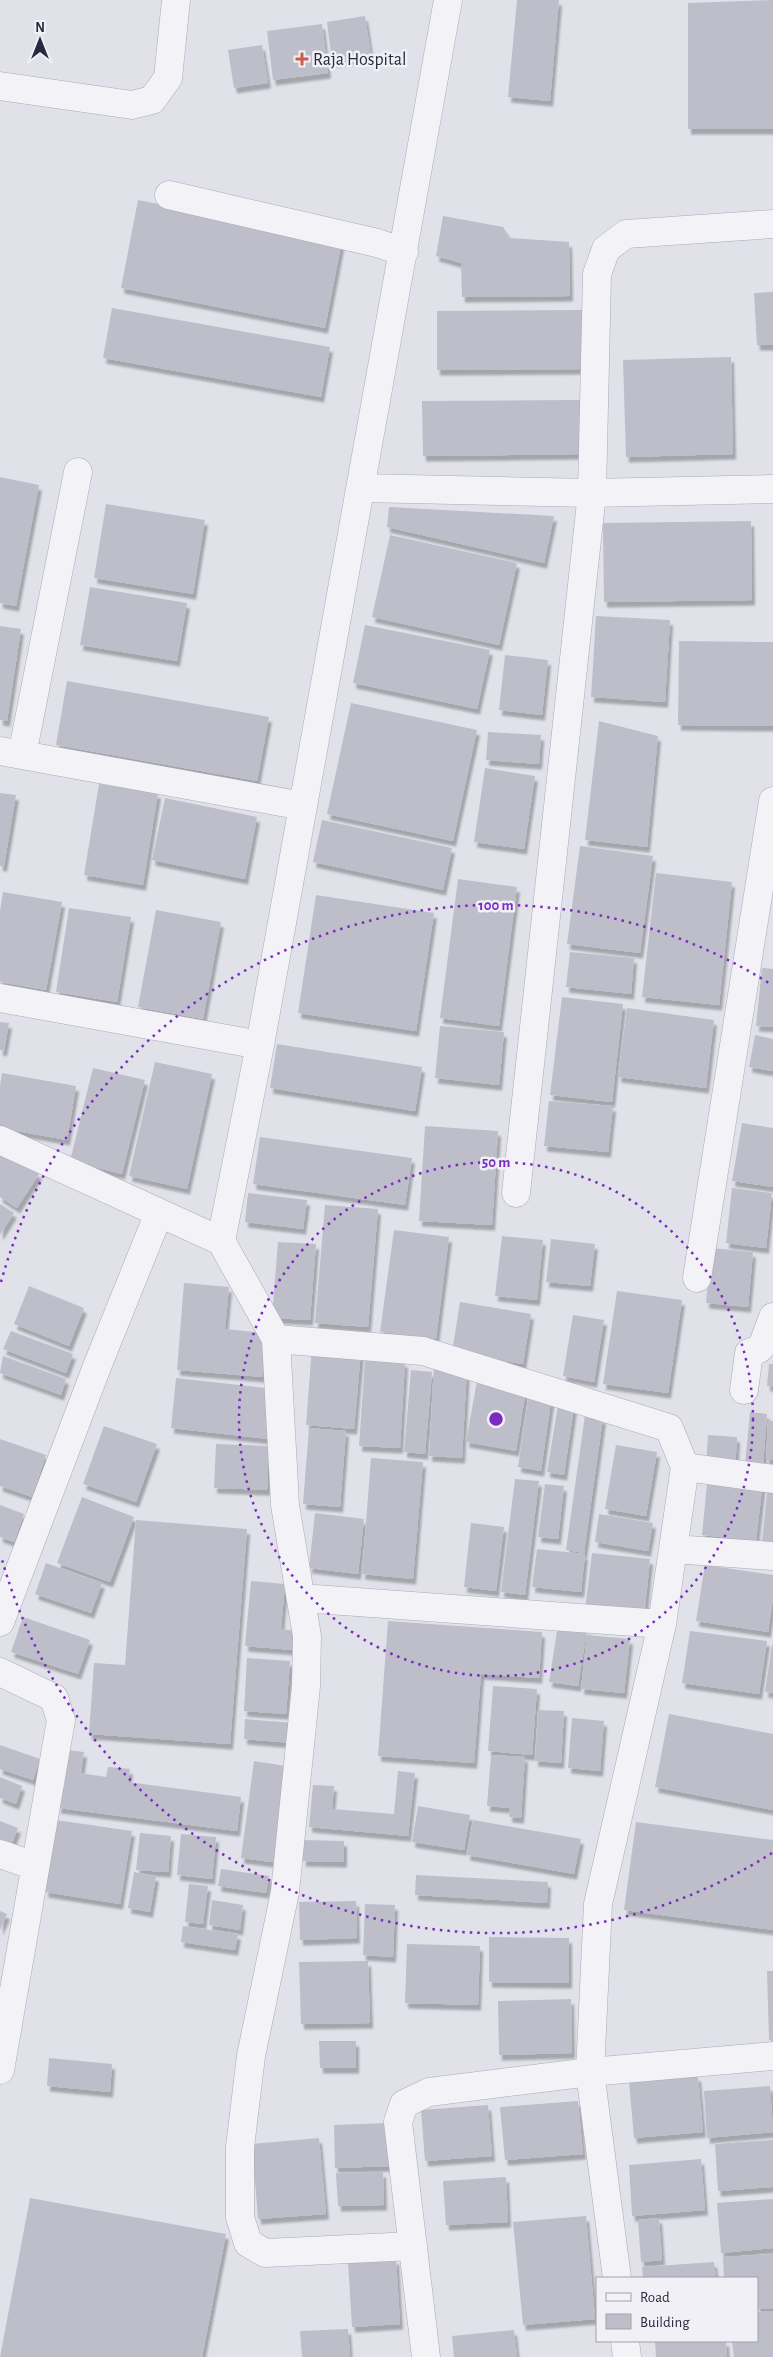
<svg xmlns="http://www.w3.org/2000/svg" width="773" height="2357" font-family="'Alegreya Sans',sans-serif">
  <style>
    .building { fill: #bebecb; filter: url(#shadow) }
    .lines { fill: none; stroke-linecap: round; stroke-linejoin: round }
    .minor-casing { stroke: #a9aab6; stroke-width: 29 }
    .minor { stroke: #f3f3f7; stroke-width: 28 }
    .ring { fill: none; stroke: #7b2cbf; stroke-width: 2.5; stroke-dasharray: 2.5 5 }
    .poi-dot { fill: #ca5f49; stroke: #f0f0f6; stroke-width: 2 }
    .labels { text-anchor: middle; stroke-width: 5; stroke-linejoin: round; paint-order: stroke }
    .poi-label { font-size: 18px; fill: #292a40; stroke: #f0f0f6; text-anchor: start }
    .centre { fill: #7b2cbf; stroke: #f0f0f6; stroke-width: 2.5 }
    .ring-label { font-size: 15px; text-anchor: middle; font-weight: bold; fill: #7b2cbf; stroke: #f0f0f6; stroke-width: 5; stroke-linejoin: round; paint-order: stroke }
  </style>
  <defs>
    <filter id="shadow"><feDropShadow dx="3" dy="5.5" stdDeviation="1" flood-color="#0004"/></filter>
  </defs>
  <rect width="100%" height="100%" fill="#e0e1e9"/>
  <path class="building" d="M 517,0 L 559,0 L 550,101 L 508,97 Z
    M 773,0 L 773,129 L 688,129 L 688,3 Z
    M 365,16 L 371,57 L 332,62 L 327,22 Z
    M 322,24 L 328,73 L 273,80 L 267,31 Z
    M 262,45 L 268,83 L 234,88 L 228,50 Z
    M 138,200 L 342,240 L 325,328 L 121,288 Z
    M 443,216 L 503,227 L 510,238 L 569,242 L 570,296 L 462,297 L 461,263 L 436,256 Z
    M 773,292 L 773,345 L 757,345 L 754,293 Z
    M 112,308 L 330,347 L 321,397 L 103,358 Z
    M 583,310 L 584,369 L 437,370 L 437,311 Z
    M 731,357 L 733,454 L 626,457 L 623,360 Z
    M 581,400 L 581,454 L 423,456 L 422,401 Z
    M 0,477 L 39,485 L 16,606 L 0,603 Z
    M 106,504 L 205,520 L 193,594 L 94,578 Z
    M 389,507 L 554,516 L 544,563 L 387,527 Z
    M 751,521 L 752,600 L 604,602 L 603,523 Z
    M 390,535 L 517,563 L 499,645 L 372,617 Z
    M 90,587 L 187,603 L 177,661 L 80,645 Z
    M 596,616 L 670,620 L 665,702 L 591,697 Z
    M 365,625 L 490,650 L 477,709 L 353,683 Z
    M 0,626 L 21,629 L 7,721 L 0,720 Z
    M 679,641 L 773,642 L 773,726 L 678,725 Z
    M 505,655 L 548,660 L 542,715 L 499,710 Z
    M 67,681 L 269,717 L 257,781 L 56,745 Z
    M 351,703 L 477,730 L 453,841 L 327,814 Z
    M 599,721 L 658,736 L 647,847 L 585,840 Z
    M 488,732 L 541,735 L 539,764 L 486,760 Z
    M 485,768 L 535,776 L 524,849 L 474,842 Z
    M 99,784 L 158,793 L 143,885 L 84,875 Z
    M 0,793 L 16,795 L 4,866 L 0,866 Z
    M 165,798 L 257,817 L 245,879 L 152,860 Z
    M 322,820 L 452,848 L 443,890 L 313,862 Z
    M 580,846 L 653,856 L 640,953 L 567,944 Z
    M 656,873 L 732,882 L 719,1005 L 642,997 Z
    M 458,879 L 517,887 L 499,1026 L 440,1018 Z
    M 3,892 L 62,902 L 46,990 L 0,982 L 0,911 Z
    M 316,895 L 434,913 L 416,1031 L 298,1013 Z
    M 69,908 L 131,917 L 117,1002 L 56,992 Z
    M 156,910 L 221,922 L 203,1019 L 138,1007 Z
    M 570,952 L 634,958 L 631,994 L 566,987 Z
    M 762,968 L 773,969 L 773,1027 L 756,1026 Z
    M 562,997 L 623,1004 L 612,1102 L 550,1095 Z
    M 627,1008 L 714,1020 L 706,1088 L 618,1077 Z
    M 0,1022 L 9,1023 L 4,1051 L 0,1050 Z
    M 440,1026 L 504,1032 L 499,1085 L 435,1078 Z
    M 755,1035 L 773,1039 L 773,1071 L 749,1067 Z
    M 277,1044 L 422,1067 L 415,1111 L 270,1088 Z
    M 155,1062 L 212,1074 L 187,1189 L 129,1176 Z
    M 93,1068 L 145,1080 L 122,1174 L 70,1161 Z
    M 2,1073 L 76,1086 L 67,1140 L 0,1128 L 0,1085 Z
    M 549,1101 L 613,1106 L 608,1152 L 544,1146 Z
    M 742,1123 L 773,1128 L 773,1187 L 732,1181 Z
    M 425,1126 L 498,1131 L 492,1225 L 419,1221 Z
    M 260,1137 L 412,1158 L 405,1205 L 253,1184 Z
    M 0,1149 L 39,1174 L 17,1208 L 0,1197 Z
    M 732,1188 L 772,1193 L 766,1248 L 726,1243 Z
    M 248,1193 L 307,1200 L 303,1229 L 245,1222 Z
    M 0,1204 L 14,1213 L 0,1235 Z
    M 325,1205 L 378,1209 L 368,1327 L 315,1323 Z
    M 394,1230 L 449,1237 L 436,1339 L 380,1332 Z
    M 502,1236 L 543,1240 L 537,1300 L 495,1296 Z
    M 551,1239 L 595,1244 L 590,1286 L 546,1282 Z
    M 278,1242 L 316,1244 L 310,1320 L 272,1318 Z
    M 711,1248 L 753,1252 L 748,1307 L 706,1303 Z
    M 184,1283 L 229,1287 L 225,1329 L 265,1333 L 262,1377 L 177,1370 Z
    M 29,1286 L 84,1308 L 69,1346 L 14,1324 Z
    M 617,1291 L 682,1300 L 668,1393 L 603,1384 Z
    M 460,1302 L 531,1314 L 523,1364 L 452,1353 Z
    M 573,1315 L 604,1320 L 594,1382 L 563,1376 Z
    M 11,1331 L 73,1354 L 66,1373 L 3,1349 Z
    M 312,1347 L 361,1351 L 354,1429 L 306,1425 Z
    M 3,1356 L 66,1379 L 61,1395 L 0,1373 Z
    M 365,1360 L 405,1362 L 400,1448 L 359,1446 Z
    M 769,1364 L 773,1364 L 773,1386 L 767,1386 Z
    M 434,1365 L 467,1367 L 462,1458 L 429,1456 Z
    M 411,1370 L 432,1372 L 425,1454 L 404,1452 Z
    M 176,1378 L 275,1389 L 269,1439 L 171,1428 Z
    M 477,1381 L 526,1390 L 516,1451 L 466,1442 Z
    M 529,1392 L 552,1395 L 541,1471 L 518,1467 Z
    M 558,1405 L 574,1407 L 564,1475 L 547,1472 Z
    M 750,1412 L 767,1414 L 763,1466 L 745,1465 Z
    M 585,1415 L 603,1418 L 584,1553 L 566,1550 Z
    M 768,1421 L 773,1421 L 773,1460 L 766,1460 Z
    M 104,1426 L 157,1444 L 136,1502 L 83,1484 Z
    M 309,1428 L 346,1431 L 340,1507 L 303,1504 Z
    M 708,1435 L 737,1437 L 735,1471 L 706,1468 Z
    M 0,1439 L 46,1455 L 32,1497 L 0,1486 Z
    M 216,1444 L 269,1446 L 267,1490 L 214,1488 Z
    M 616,1445 L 657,1452 L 646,1516 L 605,1509 Z
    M 371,1458 L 423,1462 L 413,1579 L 362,1574 Z
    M 708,1474 L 763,1480 L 756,1541 L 702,1535 Z
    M 515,1479 L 539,1481 L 525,1595 L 501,1592 Z
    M 768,1483 L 773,1483 L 773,1543 L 762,1542 Z
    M 545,1484 L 564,1486 L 558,1539 L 538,1537 Z
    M 82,1497 L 134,1517 L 110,1582 L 57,1563 Z
    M 0,1505 L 24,1514 L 14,1542 L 0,1537 Z
    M 315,1513 L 364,1519 L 358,1574 L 309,1568 Z
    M 599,1514 L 653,1523 L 648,1551 L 595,1542 Z
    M 136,1520 L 247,1529 L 230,1744 L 89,1734 L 94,1663 L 125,1665 Z
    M 471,1523 L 504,1527 L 496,1591 L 464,1587 Z
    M 537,1549 L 585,1554 L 581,1592 L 532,1587 Z
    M 592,1553 L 650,1559 L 644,1617 L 585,1610 Z
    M 46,1563 L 102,1583 L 91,1613 L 35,1594 Z
    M 705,1565 L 773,1575 L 773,1598 L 768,1632 L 696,1621 Z
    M 251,1581 L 285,1584 L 281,1629 L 295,1631 L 294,1650 L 245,1646 Z
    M 23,1617 L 90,1640 L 78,1674 L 11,1652 Z
    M 388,1621 L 542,1632 L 539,1678 L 481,1674 L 474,1763 L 378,1756 Z
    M 558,1625 L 587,1630 L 578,1686 L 549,1682 Z
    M 690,1631 L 767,1641 L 759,1694 L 682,1683 Z
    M 587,1635 L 630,1639 L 624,1693 L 581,1689 Z
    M 772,1645 L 773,1645 L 773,1693 L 765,1692 Z
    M 247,1658 L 290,1661 L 286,1714 L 244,1711 Z
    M 493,1686 L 537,1689 L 532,1755 L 488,1751 Z
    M 538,1710 L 564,1711 L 561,1763 L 535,1761 Z
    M 669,1714 L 773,1734 L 773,1810 L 655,1787 Z
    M 572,1718 L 604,1721 L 600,1771 L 568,1768 Z
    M 245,1719 L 294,1723 L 292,1743 L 244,1739 Z
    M 0,1745 L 40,1759 L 33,1780 L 0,1769 Z
    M 66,1750 L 84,1752 L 81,1773 L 106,1777 L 108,1767 L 130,1769 L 128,1782 L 241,1797 L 237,1831 L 58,1808 Z
    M 491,1755 L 525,1757 L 521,1818 L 509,1817 L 510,1808 L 487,1806 Z
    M 254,1761 L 292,1767 L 279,1863 L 241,1858 Z
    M 398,1771 L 415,1773 L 408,1836 L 309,1827 L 313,1785 L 334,1786 L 332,1809 L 394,1814 Z
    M 0,1777 L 22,1786 L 16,1804 L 0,1798 Z
    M 418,1806 L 470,1815 L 464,1850 L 412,1842 Z
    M 56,1820 L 132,1831 L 120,1904 L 45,1892 Z
    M 473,1820 L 581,1839 L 574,1874 L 467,1855 Z
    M 0,1821 L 18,1828 L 11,1846 L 0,1842 Z
    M 636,1822 L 773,1840 L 773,1930 L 624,1910 Z
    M 140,1833 L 171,1836 L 168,1872 L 136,1870 Z
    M 181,1834 L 216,1837 L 212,1879 L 177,1875 Z
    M 303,1840 L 344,1841 L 344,1862 L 303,1861 Z
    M 221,1869 L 269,1876 L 266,1893 L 218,1886 Z
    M 134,1872 L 156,1876 L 150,1912 L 128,1908 Z
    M 416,1875 L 548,1882 L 547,1903 L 415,1895 Z
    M 189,1884 L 208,1886 L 203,1924 L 185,1922 Z
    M 212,1900 L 243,1905 L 240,1930 L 209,1925 Z
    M 356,1901 L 357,1938 L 300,1940 L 299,1902 Z
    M 365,1904 L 395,1905 L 393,1957 L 363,1955 Z
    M 0,1911 L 7,1914 L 0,1930 Z
    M 183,1926 L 238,1934 L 235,1950 L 181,1942 Z
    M 489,1937 L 569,1938 L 569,1983 L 489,1982 Z
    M 407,1944 L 480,1946 L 478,2005 L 405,2003 Z
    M 368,1961 L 370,2023 L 301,2024 L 299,1962 Z
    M 767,1971 L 773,1971 L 773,2040 L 769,2040 Z
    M 571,1999 L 572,2053 L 499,2055 L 498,2001 Z
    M 319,2041 L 356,2041 L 356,2068 L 320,2068 Z
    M 49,2058 L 112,2064 L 110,2092 L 47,2086 Z
    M 698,2076 L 703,2132 L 634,2138 L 629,2081 Z
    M 770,2086 L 773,2132 L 707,2138 L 704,2091 Z
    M 578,2101 L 583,2154 L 505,2160 L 500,2107 Z
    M 488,2105 L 492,2156 L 425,2161 L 421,2110 Z
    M 389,2123 L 390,2166 L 335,2168 L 334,2125 Z
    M 319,2138 L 326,2214 L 258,2219 L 252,2144 Z
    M 773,2140 L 773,2187 L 718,2191 L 715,2144 Z
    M 701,2159 L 705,2210 L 632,2216 L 629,2165 Z
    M 383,2172 L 384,2205 L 338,2206 L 336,2173 Z
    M 506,2177 L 508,2222 L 446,2225 L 443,2181 Z
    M 30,2198 L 226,2234 L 202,2357 L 0,2357 Z
    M 773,2199 L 773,2248 L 721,2253 L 717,2203 Z
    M 586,2216 L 595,2319 L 523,2325 L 513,2222 Z
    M 659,2218 L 662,2260 L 641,2262 L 638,2220 Z
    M 773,2254 L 773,2308 L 757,2309 L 757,2278 L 724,2278 L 723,2257 Z
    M 396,2259 L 400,2324 L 352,2327 L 348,2262 Z
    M 714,2262 L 716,2278 L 643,2278 L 642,2267 Z
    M 773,2311 L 773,2357 L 734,2357 L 732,2341 L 757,2341 L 757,2312 Z
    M 348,2329 L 350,2357 L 302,2357 L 300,2331 Z
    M 514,2330 L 517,2357 L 454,2357 L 452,2336 Z
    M 655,2341 L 726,2341 L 727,2357 L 656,2357 Z"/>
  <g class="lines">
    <defs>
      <path id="minor" d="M 0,86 L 132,105 L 152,100 L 168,78 L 176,0
        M 169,195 L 377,243 L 404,252
        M 362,488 L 592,493 L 773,489
        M 0,751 L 303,806
        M 22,755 L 78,472
        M 0,998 L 260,1045
        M 0,1140 L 221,1241 L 276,1339 L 285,1505 L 307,1636 L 306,1686 L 285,1892 L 251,2056 L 240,2147 L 240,2217 L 248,2243 L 265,2253 L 413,2246
        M 516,1193 L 592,493 L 597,274 L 606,249 L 626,234 L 773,224
        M 221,1241 L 260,1045 L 448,0
        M 697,1278 L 773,801
        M 276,1339 L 423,1351 L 669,1428 L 685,1467 L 662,1624 L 598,1904 L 590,2072 L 617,2278
        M 744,1390 L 749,1353 L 759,1349 L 763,1344 L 773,1317
        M 685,1467 L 773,1479
        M 673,1549 L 773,1556
        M 301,1598 L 662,1624
        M 0,1622 L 98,1364 L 159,1213
        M 0,1672 L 54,1698 L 61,1720 L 0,2070
        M 0,1854 L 35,1866
        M 625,2341 L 627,2357
        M 426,2357 L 398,2122 L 404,2104 L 429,2092 L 590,2072 L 773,2056"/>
    </defs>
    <use href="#minor" class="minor-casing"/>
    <use href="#minor" class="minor"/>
  </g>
  <g class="ring">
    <circle cx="496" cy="1419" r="257"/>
    <path d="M772 1853A514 514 0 0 1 1 1556M1 1282A514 514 0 0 1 772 985"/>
  </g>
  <path class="poi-dot" d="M299.5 51.5h5v5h5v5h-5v5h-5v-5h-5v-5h5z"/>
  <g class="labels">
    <g class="poi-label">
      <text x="313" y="65">Raja Hospital</text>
    </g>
  </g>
  <circle cx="496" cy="1419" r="8" class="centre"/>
  <g class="ring-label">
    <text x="496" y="910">100 m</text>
    <text x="496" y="1167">50 m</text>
  </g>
  <rect x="596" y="2277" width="162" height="65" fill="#f0f0f6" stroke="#a0a1ad"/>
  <rect x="606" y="2293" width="25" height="8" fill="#f3f3f7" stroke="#a0a1ad"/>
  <text x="640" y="2302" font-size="15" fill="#292a40">Road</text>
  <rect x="606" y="2314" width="25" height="15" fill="#bebecb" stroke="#a0a1ad"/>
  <text x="640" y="2327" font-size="15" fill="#292a40">Building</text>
  <g transform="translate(40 40)" stroke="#f0f0f6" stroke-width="4" paint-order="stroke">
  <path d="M0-4L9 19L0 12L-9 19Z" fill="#292a40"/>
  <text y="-8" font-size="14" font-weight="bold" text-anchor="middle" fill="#292a40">N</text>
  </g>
</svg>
